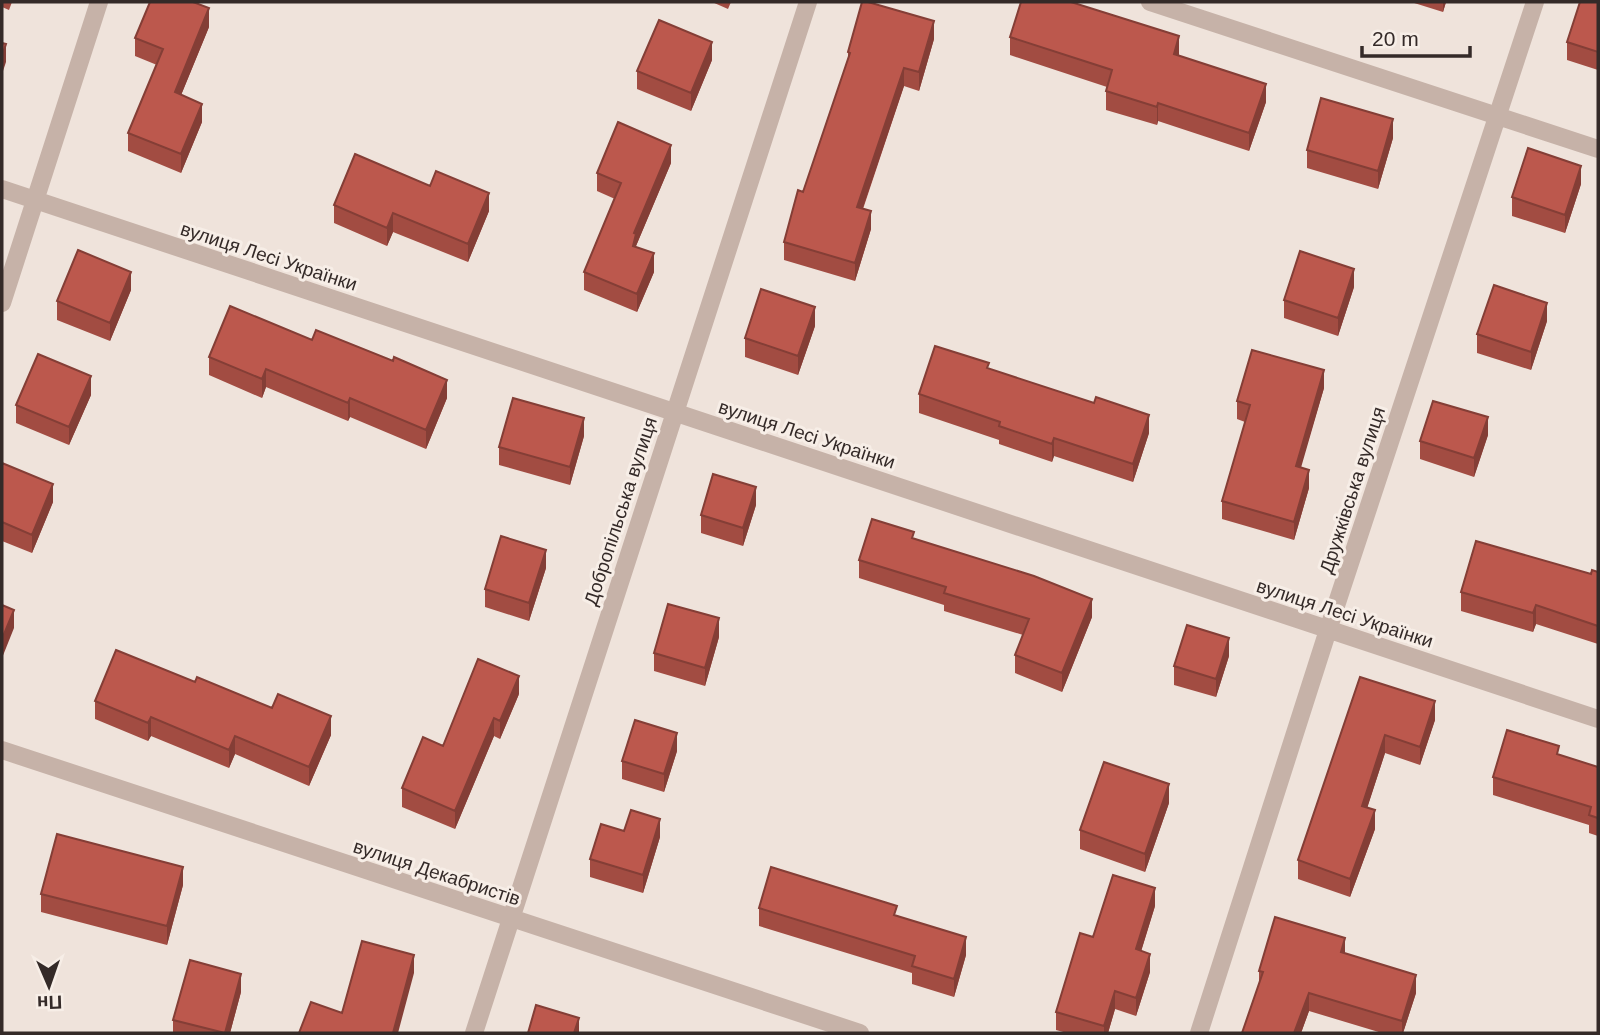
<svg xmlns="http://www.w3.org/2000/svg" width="1600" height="1035" font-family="Helvetica,sans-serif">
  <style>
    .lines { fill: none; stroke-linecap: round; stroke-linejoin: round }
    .minor { stroke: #c6b2a8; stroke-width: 18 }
    .wall { fill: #a24c42 }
    .shaded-wall { fill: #843e36 }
    .building { fill: #bc584d; stroke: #843e36; stroke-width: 2 }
    .labels { text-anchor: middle; stroke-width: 6; stroke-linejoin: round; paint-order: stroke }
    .street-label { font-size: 19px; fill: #342a28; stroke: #f7eee7 }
  </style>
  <rect width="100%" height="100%" fill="#efe3db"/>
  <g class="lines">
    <path class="minor" d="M 1150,2 L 1598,149
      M 2,189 L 1598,719
      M 2,303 L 99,2
      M 2,750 L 860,1033
      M 474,1033 L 808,2
      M 1199,1033 L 1328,630 L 1535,2"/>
  </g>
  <path class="wall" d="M 2,2 L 12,2 L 9,10 L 2,7 Z
    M 712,2 L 731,2 L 728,9 Z
    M 1411,2 L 1446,2 L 1443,12 Z
    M 1598,2 L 1598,70 L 1567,60 L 1567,42 Z
    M 209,27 L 181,95 L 202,122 L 181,173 L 128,151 L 128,133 L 157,65 L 135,56 L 135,38 Z
    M 1010,37 L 1179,54 L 1179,56 L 1266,102 L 1249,151 L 1158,121 L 1157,125 L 1106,110 L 1106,91 L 1107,87 L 1010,55 Z
    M 934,39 L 919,91 L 904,86 L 863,209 L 871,229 L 855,281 L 784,260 L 784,242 L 803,192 L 848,59 L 848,52 Z
    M 712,60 L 691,111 L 637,89 L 637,71 Z
    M 1393,138 L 1378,189 L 1307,168 L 1307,150 Z
    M 671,163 L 636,246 L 636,248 L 654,272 L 637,312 L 584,290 L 584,272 L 615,199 L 597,191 L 597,173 Z
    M 1581,184 L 1565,233 L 1512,216 L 1512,197 Z
    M 334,205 L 489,211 L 468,262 L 393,232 L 387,246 L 334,223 Z
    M 1354,287 L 1338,336 L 1284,318 L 1284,300 Z
    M 131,290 L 110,341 L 57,320 L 57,301 Z
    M 1547,321 L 1531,370 L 1477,353 L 1477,334 Z
    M 815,326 L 798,375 L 745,357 L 745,338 Z
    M 209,357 L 447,398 L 426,449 L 350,417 L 348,421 L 266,387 L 262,398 L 209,375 Z
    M 989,369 L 1149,433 L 1133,482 L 1054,456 L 1052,462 L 999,444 L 999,440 L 919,413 L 919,394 Z
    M 1324,388 L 1300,468 L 1309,488 L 1294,540 L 1222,519 L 1222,501 L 1245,422 L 1237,419 L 1237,401 Z
    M 91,395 L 69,445 L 16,423 L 16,405 Z
    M 1488,435 L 1474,477 L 1420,459 L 1420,441 Z
    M 584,436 L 570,485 L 499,465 L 499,447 Z
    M 2,463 L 53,502 L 32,553 L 2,541 Z
    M 756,505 L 743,546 L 701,533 L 701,515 Z
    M 914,539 L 1092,617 L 1062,692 L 1015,673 L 1015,655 L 1023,635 L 944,611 L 944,605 L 859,578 L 859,560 Z
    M 546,568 L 529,621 L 485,607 L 485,589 Z
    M 1598,572 L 1598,644 L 1536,624 L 1533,632 L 1461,611 L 1461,592 Z
    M 719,637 L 705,686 L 654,671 L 654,653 Z
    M 1229,656 L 1216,697 L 1174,685 L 1174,666 Z
    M 1360,677 L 1435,720 L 1420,765 L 1385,753 L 1367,808 L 1375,829 L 1350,897 L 1298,879 L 1298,860 Z
    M 195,682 L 331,735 L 309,786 L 235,754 L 229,768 L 151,736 L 148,741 L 95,719 L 95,701 Z
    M 519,694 L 500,739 L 494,736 L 455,829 L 402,807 L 402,788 L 443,746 Z
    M 677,751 L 664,792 L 622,779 L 622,761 Z
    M 1559,755 L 1598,767 L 1598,836 L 1589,833 L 1589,825 L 1493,795 L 1493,777 Z
    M 1169,803 L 1145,872 L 1080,849 L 1080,830 Z
    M 624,831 L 660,837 L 643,893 L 590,877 L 590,859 Z
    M 183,885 L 167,945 L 41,912 L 41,894 Z
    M 1155,906 L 1141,951 L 1150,972 L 1136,1016 L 1115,1009 L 1108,1033 L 1067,1033 L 1056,1030 L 1056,1012 L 1093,937 Z
    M 759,908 L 897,915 L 966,955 L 954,997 L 912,984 L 912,973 L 759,926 Z
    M 1345,953 L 1416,993 L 1403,1033 L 1382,1033 L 1309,1011 L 1301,1033 L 1242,1033 L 1259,985 L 1259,971 Z
    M 241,992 L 230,1033 L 173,1033 L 173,1020 Z"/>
  <path class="shaded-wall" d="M 1443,2 L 1446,2 L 1443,12 Z
    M 209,8 L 209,27 L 175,110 L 175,92 Z
    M 934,21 L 934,39 L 919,91 L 919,72 Z
    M 1179,36 L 1179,54 L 1174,72 L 1174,54 Z
    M 712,42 L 712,60 L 691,111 L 691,93 Z
    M 6,44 L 6,62 L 2,74 L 2,56 Z
    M 904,68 L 904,86 L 857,225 L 857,207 Z
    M 1266,84 L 1266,102 L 1249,151 L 1249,133 Z
    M 1158,103 L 1158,121 L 1157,125 L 1157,107 Z
    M 202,104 L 202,122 L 181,173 L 181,154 Z
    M 1393,119 L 1393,138 L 1378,189 L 1378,171 Z
    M 671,145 L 671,163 L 636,246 L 636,252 L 633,246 L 634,233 Z
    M 1581,166 L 1581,184 L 1565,233 L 1565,215 Z
    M 489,193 L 489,211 L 468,262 L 468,244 Z
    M 871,211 L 871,229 L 855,281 L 855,263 Z
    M 393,213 L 393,232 L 387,246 L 387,228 Z
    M 654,253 L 654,272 L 637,312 L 637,294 Z
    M 1354,269 L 1354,287 L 1338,336 L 1338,318 Z
    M 131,272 L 131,290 L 110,341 L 110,323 Z
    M 1547,303 L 1547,321 L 1531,370 L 1531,352 Z
    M 815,307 L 815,326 L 798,375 L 798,356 Z
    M 266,369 L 266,387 L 262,398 L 262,379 Z
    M 1324,370 L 1324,388 L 1296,485 L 1296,466 Z
    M 91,376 L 91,395 L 69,445 L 69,427 Z
    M 447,380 L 447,398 L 426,449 L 426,430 Z
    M 350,398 L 350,417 L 348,421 L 348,403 Z
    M 1149,415 L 1149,433 L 1133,482 L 1133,464 Z
    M 1488,417 L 1488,435 L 1474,477 L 1474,458 Z
    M 584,418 L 584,436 L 570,485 L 570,467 Z
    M 1054,438 L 1054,456 L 1052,462 L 1052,444 Z
    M 1309,470 L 1309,488 L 1294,540 L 1294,522 Z
    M 53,484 L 53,502 L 32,553 L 32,535 Z
    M 756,487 L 756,505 L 743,546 L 743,528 Z
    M 546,550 L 546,568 L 529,621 L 529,603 Z
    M 1092,599 L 1092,617 L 1062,692 L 1062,673 Z
    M 1536,605 L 1536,624 L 1533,632 L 1533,613 Z
    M 14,610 L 14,628 L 2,658 L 2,639 Z
    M 719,618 L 719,637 L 705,686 L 705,668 Z
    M 1229,638 L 1229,656 L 1216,697 L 1216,679 Z
    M 519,676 L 519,694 L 500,739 L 500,721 Z
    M 1435,701 L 1435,720 L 1420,765 L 1420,747 Z
    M 331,716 L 331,735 L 309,786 L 309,767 Z
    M 151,717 L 151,736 L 148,741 L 148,723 Z
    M 494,718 L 494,736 L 455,829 L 455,811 Z
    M 677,733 L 677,751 L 664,792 L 664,774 Z
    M 1385,735 L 1385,753 L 1362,824 L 1362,806 Z
    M 235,736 L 235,754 L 229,768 L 229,750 Z
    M 1169,784 L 1169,803 L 1145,872 L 1145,854 Z
    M 1375,810 L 1375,829 L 1350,897 L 1350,879 Z
    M 660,819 L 660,837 L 643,893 L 643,875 Z
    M 183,867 L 183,885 L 167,945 L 167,926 Z
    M 1155,888 L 1155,906 L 1136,968 L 1136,949 Z
    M 966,937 L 966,955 L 954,997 L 954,979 Z
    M 1345,938 L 1345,956 L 1341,952 Z
    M 1150,954 L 1150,972 L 1136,1016 L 1136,998 Z
    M 414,955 L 414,973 L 398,1033 L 393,1033 Z
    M 241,974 L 241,992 L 230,1033 L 225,1033 Z
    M 1416,975 L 1416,993 L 1403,1033 L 1402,1033 L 1402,1021 Z
    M 1115,991 L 1115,1009 L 1108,1033 L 1104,1033 L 1104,1026 Z
    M 1309,993 L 1309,1011 L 1301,1033 L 1294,1033 Z
    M 579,1018 L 579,1033 L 574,1033 Z"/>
  <path class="building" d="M 150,2 L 193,2 L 209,8 L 175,92 L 202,104 L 181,154 L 128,133 L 163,49 L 135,38 Z
    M 862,2 L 868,2 L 934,21 L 919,72 L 904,68 L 857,207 L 871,211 L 855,263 L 784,242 L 798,190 L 803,192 L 850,53 L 848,52 Z
    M 1021,2 L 1071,2 L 1179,36 L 1174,54 L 1266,84 L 1249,133 L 1158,103 L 1157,107 L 1106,91 L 1112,70 L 1010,37 Z
    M 1580,2 L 1598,2 L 1598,52 L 1567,42 Z
    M 659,20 L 712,42 L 691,93 L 637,71 Z
    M 2,43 L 6,44 L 2,56 Z
    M 1321,98 L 1393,119 L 1378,171 L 1307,150 Z
    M 618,122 L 671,145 L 634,233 L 636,234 L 633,246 L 654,253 L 637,294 L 584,272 L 621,183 L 597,173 Z
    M 1528,148 L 1581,166 L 1565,215 L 1512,197 Z
    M 355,154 L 430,186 L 436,171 L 489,193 L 468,244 L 393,213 L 387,228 L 334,205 Z
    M 78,250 L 131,272 L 110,323 L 57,301 Z
    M 1300,251 L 1354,269 L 1338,318 L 1284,300 Z
    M 1494,285 L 1547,303 L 1531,352 L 1477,334 Z
    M 761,289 L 815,307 L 798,356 L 745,338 Z
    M 230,306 L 312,340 L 316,330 L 393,361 L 394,357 L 447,380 L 426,430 L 350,398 L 348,403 L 266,369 L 262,379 L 209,357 Z
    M 935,346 L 989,363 L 987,368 L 1094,403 L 1096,397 L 1149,415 L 1133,464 L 1054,438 L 1052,444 L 999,426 L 1000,422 L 919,394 Z
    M 1252,350 L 1324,370 L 1296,466 L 1309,470 L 1294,522 L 1222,501 L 1250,405 L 1237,401 Z
    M 38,354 L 91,376 L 69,427 L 16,405 Z
    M 513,398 L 584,418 L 570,467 L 499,447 Z
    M 1433,401 L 1488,417 L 1474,458 L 1420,441 Z
    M 2,463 L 53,484 L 32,535 L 2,522 Z
    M 713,474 L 756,487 L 743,528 L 701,515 Z
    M 872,519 L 914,532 L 912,538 L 1034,576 L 1092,599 L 1062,673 L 1015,655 L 1029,619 L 944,593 L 946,587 L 859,560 Z
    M 501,536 L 546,550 L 529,603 L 485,589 Z
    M 1476,541 L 1591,574 L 1592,570 L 1598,572 L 1598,626 L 1536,605 L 1533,613 L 1461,592 Z
    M 668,604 L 719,618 L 705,668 L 654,653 Z
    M 2,605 L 14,610 L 2,639 Z
    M 1187,625 L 1229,638 L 1216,679 L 1174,666 Z
    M 116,650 L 195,682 L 197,677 L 272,708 L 278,694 L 331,716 L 309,767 L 235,736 L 229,750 L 151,717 L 148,723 L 95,701 Z
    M 478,659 L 519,676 L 500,721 L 494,718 L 455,811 L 402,788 L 423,737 L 443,746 Z
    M 1360,677 L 1435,701 L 1420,747 L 1385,735 L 1362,806 L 1375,810 L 1350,879 L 1298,860 Z
    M 635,720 L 677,733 L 664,774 L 622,761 Z
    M 1507,730 L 1559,746 L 1557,754 L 1598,767 L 1598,818 L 1589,815 L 1591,807 L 1493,777 Z
    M 1104,762 L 1169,784 L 1145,854 L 1080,830 Z
    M 631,810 L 660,819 L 643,875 L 590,859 L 601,824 L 624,831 Z
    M 57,834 L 183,867 L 167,926 L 41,894 Z
    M 771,867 L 897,906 L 894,915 L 966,937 L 954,979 L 912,966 L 915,956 L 759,908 Z
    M 1113,875 L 1155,888 L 1136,949 L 1150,954 L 1136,998 L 1115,991 L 1104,1026 L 1056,1012 L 1080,933 L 1093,937 Z
    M 1275,917 L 1345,938 L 1341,952 L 1416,975 L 1402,1021 L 1309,993 L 1294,1033 L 1242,1033 L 1263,972 L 1259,971 Z
    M 362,941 L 414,955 L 393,1033 L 299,1033 L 311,1002 L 342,1013 Z
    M 190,960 L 241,974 L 225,1033 L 173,1020 Z
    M 536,1005 L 579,1018 L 574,1033 L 528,1033 Z"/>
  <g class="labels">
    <g class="street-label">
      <text transform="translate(269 256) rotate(18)" y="7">вулиця Лесі Українки</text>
      <text transform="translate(807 434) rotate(18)" y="7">вулиця Лесі Українки</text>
      <text transform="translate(1352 490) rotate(-72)" y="7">Дружківська вулиця</text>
      <text transform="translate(620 511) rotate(-72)" y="7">Добропільська вулиця</text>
      <text transform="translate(1345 613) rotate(18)" y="7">вулиця Лесі Українки</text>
      <text transform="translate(437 872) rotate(18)" y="7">вулиця Декабристів</text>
    </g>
  </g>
  <rect width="1600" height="1035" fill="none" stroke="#342a28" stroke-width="7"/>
  <g transform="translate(49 986) rotate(178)" stroke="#f7eee7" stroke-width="5" paint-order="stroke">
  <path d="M0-5L12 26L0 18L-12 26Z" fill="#342a28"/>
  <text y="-10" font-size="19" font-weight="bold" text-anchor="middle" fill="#342a28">Пн</text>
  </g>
  <path d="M1362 46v10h108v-10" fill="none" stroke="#342a28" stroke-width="3.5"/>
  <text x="1372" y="46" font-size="21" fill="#342a28" stroke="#f7eee7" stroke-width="5" paint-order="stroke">20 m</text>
</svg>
